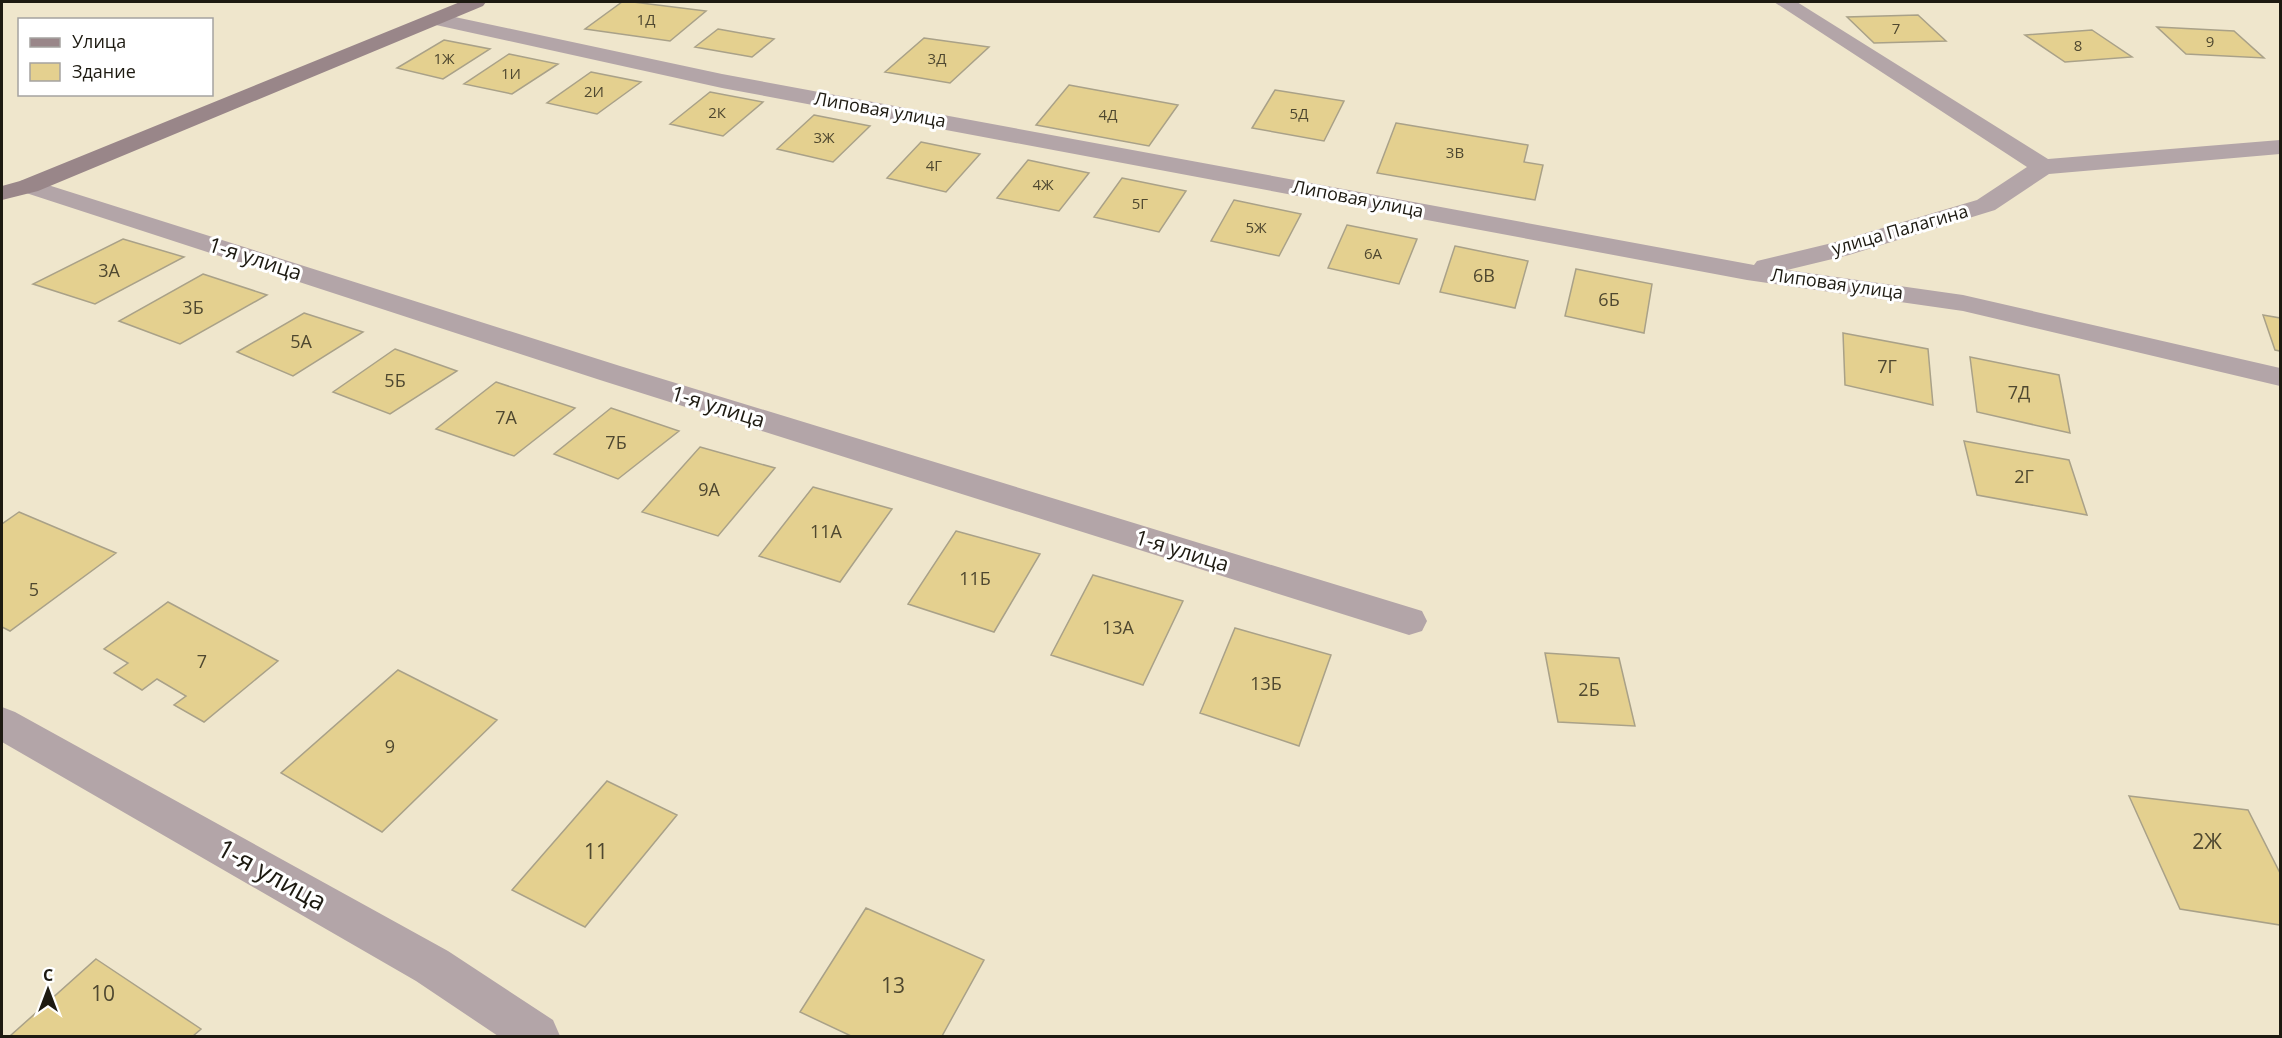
<svg xmlns="http://www.w3.org/2000/svg" width="2282" height="1038" font-family="'Open Sans',sans-serif">
  <style>
    .building { fill: #e4d08f; stroke: #a9a188; stroke-width: 1.5 }
    .lines { fill: none; stroke-linecap: round; stroke-linejoin: round }
    .street { fill: #b3a5a8; fill-rule: evenodd }
    .secondary { fill: #998689; fill-rule: evenodd }
    .labels { text-anchor: middle; stroke-width: 6; stroke-linejoin: round; paint-order: stroke }
    .far-number-label { font-size: 15px; fill: #4f4830 }
    .far-street-label { font-size: 18px; fill: #1d1a11; stroke: #fff }
    .number-label { font-size: 18px; fill: #4f4830 }
    .street-label { font-size: 21px; fill: #1d1a11; stroke: #fff }
    .near-number-label { font-size: 21px; fill: #4f4830 }
    .near-street-label { font-size: 26px; fill: #1d1a11; stroke: #fff }
  </style>
  <rect width="100%" height="100%" fill="#efe6cc"/>
  <path class="building" d="M 622,2 L 633,2 L 706,11 L 670,41 L 585,29 Z
    M 1918,15 L 1946,41 L 1874,43 L 1847,17 Z
    M 2157,27 L 2234,31 L 2264,58 L 2186,54 Z
    M 718,29 L 774,39 L 752,57 L 695,47 Z
    M 2092,30 L 2132,57 L 2065,62 L 2025,35 Z
    M 924,38 L 989,47 L 950,83 L 885,72 Z
    M 444,40 L 490,49 L 443,79 L 397,68 Z
    M 509,54 L 558,64 L 512,94 L 464,84 Z
    M 591,72 L 641,82 L 597,114 L 547,103 Z
    M 1069,85 L 1178,105 L 1149,146 L 1036,125 Z
    M 1275,90 L 1344,101 L 1324,141 L 1252,128 Z
    M 710,92 L 763,102 L 723,136 L 670,124 Z
    M 814,115 L 870,126 L 833,162 L 777,149 Z
    M 1396,123 L 1528,145 L 1524,162 L 1543,165 L 1535,200 L 1377,173 Z
    M 921,142 L 980,154 L 946,192 L 887,178 Z
    M 1028,160 L 1089,173 L 1059,211 L 997,198 Z
    M 1122,178 L 1186,191 L 1159,232 L 1094,217 Z
    M 1234,200 L 1301,214 L 1279,256 L 1211,241 Z
    M 1347,225 L 1417,239 L 1399,284 L 1328,268 Z
    M 123,239 L 184,257 L 95,304 L 33,284 Z
    M 1455,246 L 1528,261 L 1515,308 L 1440,292 Z
    M 1576,269 L 1652,284 L 1644,333 L 1565,316 Z
    M 203,274 L 267,295 L 180,344 L 119,321 Z
    M 304,313 L 363,332 L 293,376 L 237,352 Z
    M 2263,315 L 2280,318 L 2280,351 L 2275,350 Z
    M 1843,333 L 1928,349 L 1933,405 L 1845,385 Z
    M 395,349 L 457,371 L 390,414 L 333,392 Z
    M 1970,357 L 2059,375 L 2070,433 L 1977,412 Z
    M 496,382 L 575,408 L 514,456 L 436,429 Z
    M 611,408 L 679,431 L 618,479 L 554,454 Z
    M 1964,441 L 2069,460 L 2087,515 L 1977,495 Z
    M 700,447 L 775,468 L 718,536 L 642,512 Z
    M 813,487 L 892,509 L 840,582 L 759,556 Z
    M 19,512 L 116,553 L 10,631 L 2,627 L 2,524 Z
    M 956,531 L 1040,554 L 994,632 L 908,604 Z
    M 1093,575 L 1183,601 L 1143,685 L 1051,655 Z
    M 168,602 L 278,661 L 204,722 L 174,705 L 186,696 L 157,679 L 142,690 L 114,673 L 128,663 L 104,649 Z
    M 1235,628 L 1331,655 L 1299,746 L 1200,713 Z
    M 1545,653 L 1619,658 L 1635,726 L 1558,722 Z
    M 398,670 L 497,720 L 382,832 L 281,773 Z
    M 607,781 L 677,815 L 585,927 L 512,890 Z
    M 2129,796 L 2248,810 L 2280,873 L 2280,925 L 2180,909 Z
    M 866,908 L 984,960 L 942,1036 L 851,1036 L 800,1012 Z
    M 96,959 L 201,1029 L 193,1036 L 10,1036 Z"/>
  <g class="lines">
    <path class="street" d="M 1774,2 L 1797,2 L 2048,159 L 2280,140 L 2280,154 L 2049,174 L 1995,210 L 1849,255 L 1787,270 L 1963,295 L 2280,368 L 2280,386 L 1963,311 L 1747,280 L 722,88 L 436,25 L 429,23 L 426,19 L 429,15 L 436,13 L 722,74 L 1754,265 L 1757,261 L 1832,243 L 1977,200 L 2027,167 Z
      M 29,179 L 620,366 L 1409,607 L 1422,611 L 1427,621 L 1422,631 L 1409,635 L 600,380 L 20,191 L 17,186 L 20,181 Z
      M 2,707 L 15,712 L 448,951 L 553,1020 L 560,1036 L 498,1036 L 416,981 L 2,742 Z"/>
    <path class="secondary" d="M 460,2 L 486,2 L 483,6 L 38,191 L 2,200 L 2,186 L 20,181 Z"/>
  </g>
  <g class="labels">
    <g class="far-number-label">
      <text x="646" y="25">1Д</text>
      <text x="1896" y="34">7</text>
      <text x="2210" y="47">9</text>
      <text x="2078" y="51">8</text>
      <text x="444" y="64">1Ж</text>
      <text x="937" y="64">3Д</text>
      <text x="511" y="79">1И</text>
      <text x="594" y="97">2И</text>
      <text x="717" y="118">2К</text>
      <text x="1299" y="119">5Д</text>
      <text x="1108" y="120">4Д</text>
      <text x="824" y="143">3Ж</text>
      <text x="1455" y="158">3В</text>
      <text x="934" y="171">4Г</text>
      <text x="1043" y="190">4Ж</text>
      <text x="1140" y="209">5Г</text>
      <text x="1256" y="233">5Ж</text>
      <text x="1373" y="259">6А</text>
    </g>
    <g class="far-street-label">
      <text transform="translate(880 110) rotate(10)" y="6">Липовая улица</text>
      <text transform="translate(1358 199) rotate(11)" y="6">Липовая улица</text>
      <text transform="translate(1900 230) rotate(-16)" y="6">улица Палагина</text>
      <text transform="translate(1837 284) rotate(8)" y="6">Липовая улица</text>
    </g>
    <g class="number-label">
      <text x="109" y="277">3А</text>
      <text x="1484" y="282">6В</text>
      <text x="1609" y="306">6Б</text>
      <text x="193" y="314">3Б</text>
      <text x="301" y="348">5А</text>
      <text x="1887" y="373">7Г</text>
      <text x="395" y="387">5Б</text>
      <text x="2019" y="399">7Д</text>
      <text x="506" y="424">7А</text>
      <text x="616" y="449">7Б</text>
      <text x="2024" y="483">2Г</text>
      <text x="709" y="496">9А</text>
      <text x="826" y="538">11А</text>
      <text x="975" y="585">11Б</text>
      <text x="34" y="596">5</text>
      <text x="1118" y="634">13А</text>
      <text x="202" y="668">7</text>
      <text x="1266" y="690">13Б</text>
      <text x="1589" y="696">2Б</text>
      <text x="390" y="753">9</text>
    </g>
    <g class="street-label">
      <text transform="translate(255 259) rotate(18)" y="7">1-я улица</text>
      <text transform="translate(718 407) rotate(17)" y="7">1-я улица</text>
      <text transform="translate(1182 551) rotate(17)" y="7">1-я улица</text>
    </g>
    <g class="near-number-label">
      <text x="2207" y="849">2Ж</text>
      <text x="596" y="859">11</text>
      <text x="893" y="993">13</text>
      <text x="103" y="1001">10</text>
    </g>
    <g class="near-street-label">
      <text transform="translate(272 875) rotate(29)" y="9">1-я улица</text>
    </g>
  </g>
  <rect width="2282" height="1038" fill="none" stroke="#1d1a11" stroke-width="6"/>
  <rect x="18" y="18" width="195" height="78" fill="#ffffff" stroke="#a5a3a0" stroke-width="1.5"/>
  <rect x="30" y="38" width="30" height="9" fill="#998689" stroke="#a5a3a0" stroke-width="1.5"/>
  <text x="72" y="48" font-size="18" fill="#1d1a11">Улица</text>
  <rect x="30" y="63" width="30" height="18" fill="#e4d08f" stroke="#a5a3a0" stroke-width="1.5"/>
  <text x="72" y="78" font-size="18" fill="#1d1a11">Здание</text>
  <g transform="translate(48 990)" stroke="#ffffff" stroke-width="4.5" paint-order="stroke">
  <path d="M0-4.5L10 22L0 15L-10 22Z" fill="#1d1a11"/>
  <text y="-9" font-size="16" font-weight="bold" text-anchor="middle" fill="#1d1a11">С</text>
  </g>
</svg>
